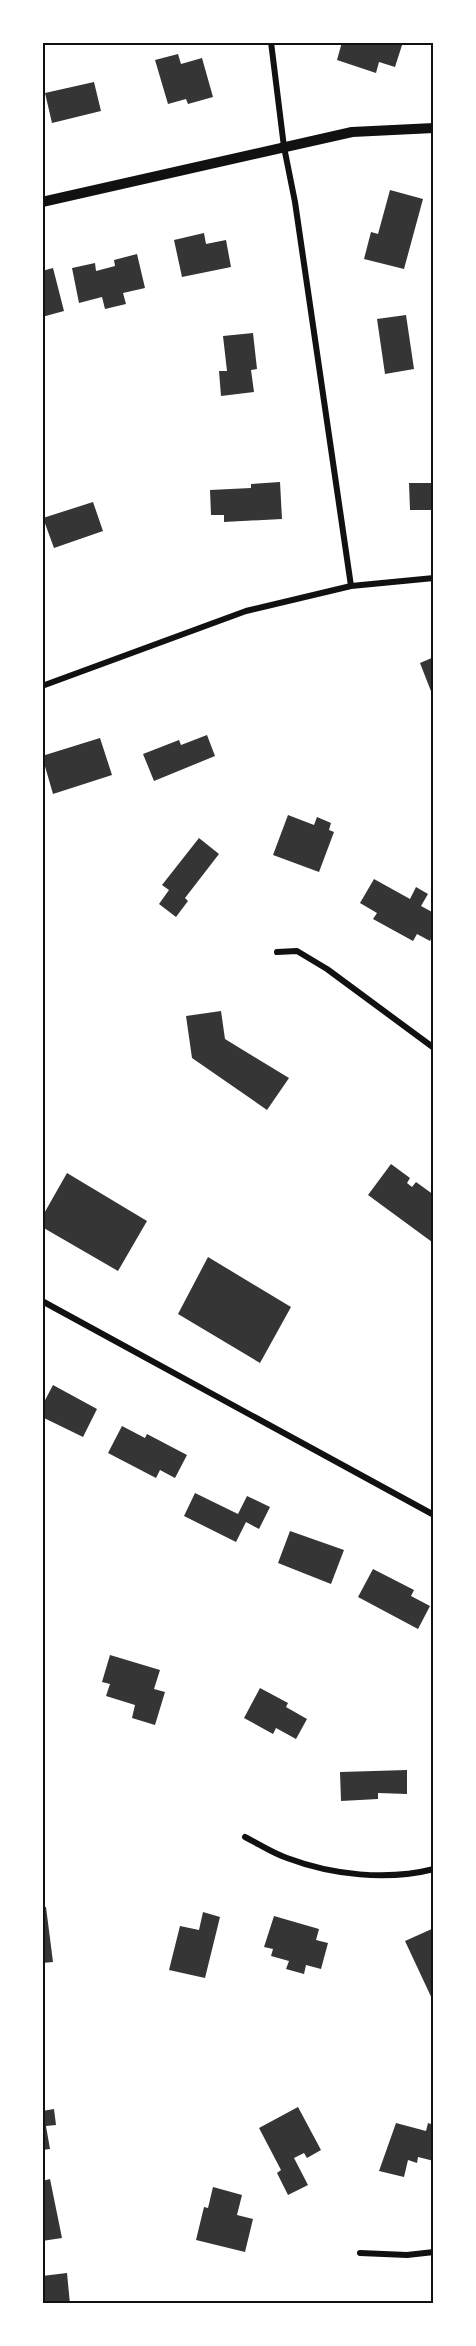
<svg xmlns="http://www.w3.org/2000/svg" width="476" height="2346" font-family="'Archivo Narrow',sans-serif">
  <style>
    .building { fill: #353535 }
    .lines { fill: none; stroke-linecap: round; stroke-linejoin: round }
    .minor { stroke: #111; stroke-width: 6 }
    .tertiary { stroke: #111; stroke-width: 10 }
    .neatline { fill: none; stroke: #111; stroke-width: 2 }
  </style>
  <rect width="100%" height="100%" fill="#fff"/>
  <path class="building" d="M 342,42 L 403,42 L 395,67 L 379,62 L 376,73 L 337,60 Z
    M 178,54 L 181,64 L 202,58 L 213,97 L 188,104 L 186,99 L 168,104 L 155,60 Z
    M 94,82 L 101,111 L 52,123 L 45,93 Z
    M 390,190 L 423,199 L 404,269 L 364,259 L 371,232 L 378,234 Z
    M 204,233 L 206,244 L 226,240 L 231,267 L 182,277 L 174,240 Z
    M 137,254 L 145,288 L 123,293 L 126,304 L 105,309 L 102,297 L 79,303 L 72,268 L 95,263 L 96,271 L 115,266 L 114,260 Z
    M 53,268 L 64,311 L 42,317 L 42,271 Z
    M 406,315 L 414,369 L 385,374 L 377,319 Z
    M 253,333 L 257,369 L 251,370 L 254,392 L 221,396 L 219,371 L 227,371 L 223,336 Z
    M 280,482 L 282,519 L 224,522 L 224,515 L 211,515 L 210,490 L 251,488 L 251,484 Z
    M 409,483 L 434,483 L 434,510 L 410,510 Z
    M 93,502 L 103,531 L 54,548 L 43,518 Z
    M 434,657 L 434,699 L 420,663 Z
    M 207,735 L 215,756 L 154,781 L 143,754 L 179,740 L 181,745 Z
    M 100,738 L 112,775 L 53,794 L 42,756 Z
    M 288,815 L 314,825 L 317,817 L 331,823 L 329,830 L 334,832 L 319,872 L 273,855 Z
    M 199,838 L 219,854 L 185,898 L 188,901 L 176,917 L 159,904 L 169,890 L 162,885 Z
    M 374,879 L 410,899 L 416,887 L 428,894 L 421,906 L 434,913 L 434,933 L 430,941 L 417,934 L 413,941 L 373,919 L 377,913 L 360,903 Z
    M 221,1011 L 225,1039 L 289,1078 L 267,1110 L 192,1058 L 186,1016 Z
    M 391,1164 L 410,1178 L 407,1183 L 412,1187 L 416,1182 L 434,1195 L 434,1239 L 432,1242 L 368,1195 Z
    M 67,1173 L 147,1221 L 118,1271 L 42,1227 L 42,1217 Z
    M 208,1257 L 291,1307 L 260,1363 L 178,1314 Z
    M 53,1385 L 97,1409 L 83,1437 L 42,1417 L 42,1406 Z
    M 122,1426 L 145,1438 L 147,1434 L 187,1455 L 175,1478 L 160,1470 L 156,1478 L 108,1453 Z
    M 195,1493 L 238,1514 L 247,1496 L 270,1507 L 259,1529 L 246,1522 L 236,1542 L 184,1516 Z
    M 290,1531 L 344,1550 L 331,1584 L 278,1563 Z
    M 373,1569 L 414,1590 L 411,1596 L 430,1606 L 418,1629 L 358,1597 Z
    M 110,1655 L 160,1670 L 154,1689 L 165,1692 L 155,1725 L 132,1718 L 135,1705 L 106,1696 L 110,1684 L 102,1682 Z
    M 260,1688 L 288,1703 L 286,1707 L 307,1719 L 296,1739 L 276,1728 L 273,1734 L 244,1718 Z
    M 407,1770 L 407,1794 L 378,1793 L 378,1799 L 341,1801 L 340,1772 Z
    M 42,1907 L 46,1907 L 53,1962 L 42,1963 Z
    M 203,1912 L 220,1917 L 205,1978 L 169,1970 L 180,1926 L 199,1930 Z
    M 274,1916 L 319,1929 L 316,1940 L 328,1943 L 321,1969 L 306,1965 L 304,1974 L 286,1969 L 289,1961 L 271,1956 L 273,1949 L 264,1947 Z
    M 434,1928 L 434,2003 L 405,1941 Z
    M 298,2107 L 321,2150 L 307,2158 L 304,2153 L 294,2158 L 308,2185 L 288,2195 L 277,2173 L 281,2170 L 259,2128 Z
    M 54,2109 L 56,2125 L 46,2126 L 50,2149 L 42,2150 L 42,2111 Z
    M 396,2123 L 426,2131 L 428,2123 L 434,2125 L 434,2161 L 418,2157 L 417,2163 L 408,2160 L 404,2177 L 379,2171 Z
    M 50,2179 L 62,2238 L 42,2241 L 42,2181 Z
    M 213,2187 L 242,2195 L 237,2215 L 253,2219 L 245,2252 L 196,2240 L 204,2207 L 208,2208 Z
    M 67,2273 L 70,2304 L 42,2304 L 42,2276 Z"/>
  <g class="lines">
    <path class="minor" d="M 271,42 L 284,147 L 295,202 L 351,586
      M 42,686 L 246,611 L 351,586 L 434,578
      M 277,952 L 297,951 L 327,969 L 434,1048
      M 42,1301 L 434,1515
      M 245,1837 C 259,1844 272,1853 287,1858 C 332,1875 387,1881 434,1869
      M 360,2253 L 407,2255 L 434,2252"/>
    <path class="tertiary" d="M 42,202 L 352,132 L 434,128"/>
  </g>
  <rect width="476" height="2346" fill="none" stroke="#ffffff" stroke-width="87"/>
  <rect x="44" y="44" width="388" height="2258" class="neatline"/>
</svg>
